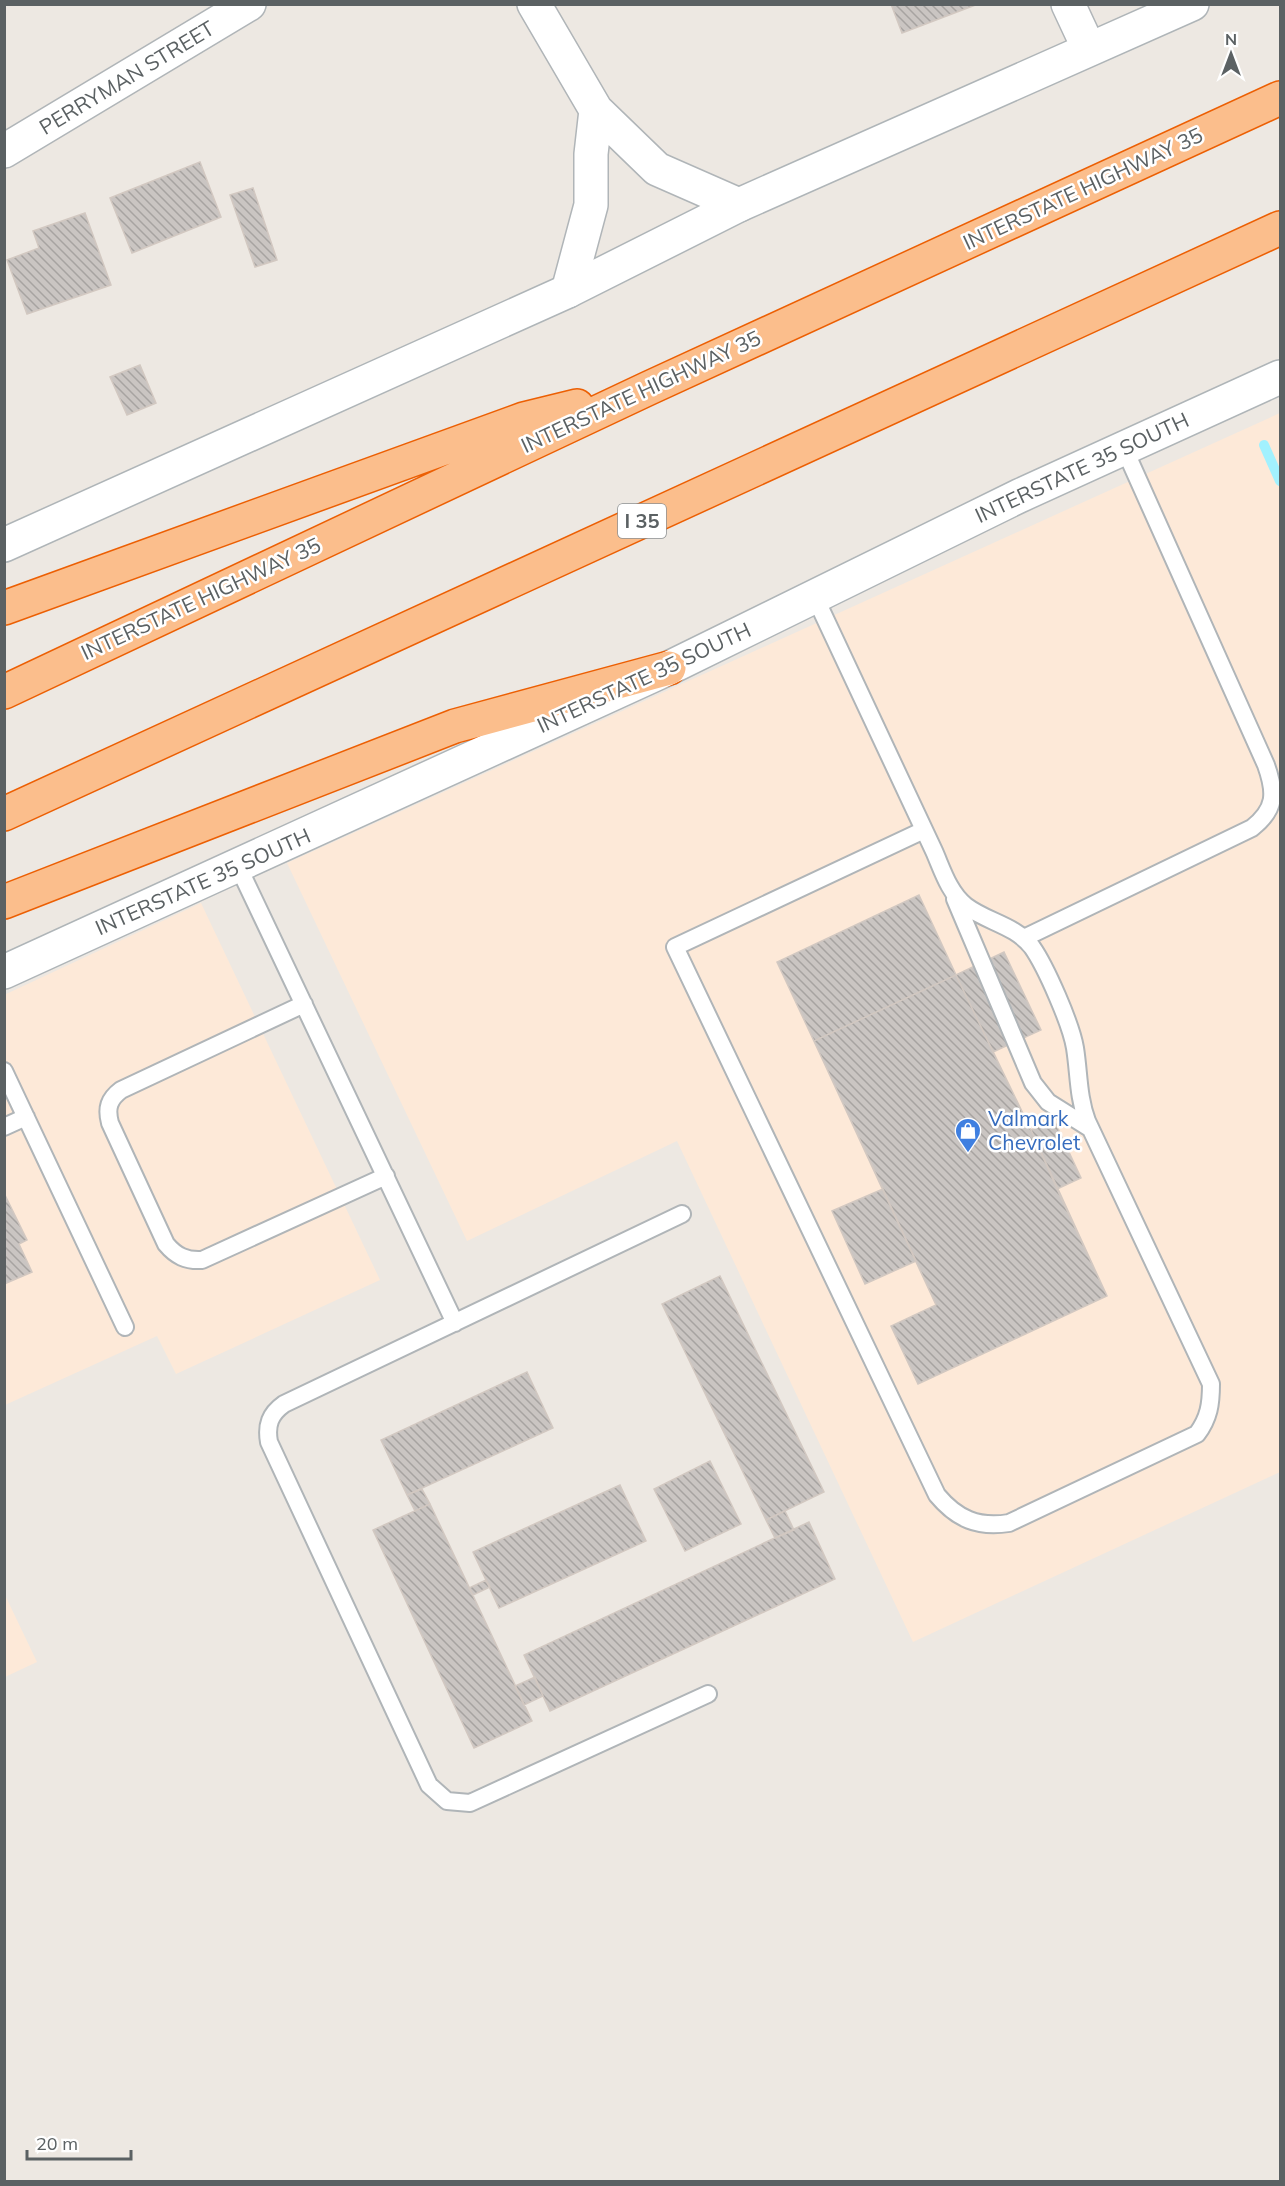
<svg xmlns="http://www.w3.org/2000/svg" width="1285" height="2186" font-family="Mulish,sans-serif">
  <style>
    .commercial { fill: #fde9d8 }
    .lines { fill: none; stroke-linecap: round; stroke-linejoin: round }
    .stream { stroke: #a2f1fe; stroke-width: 10 }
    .building { fill: url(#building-back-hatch); stroke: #d2c8c1; stroke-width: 1.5 }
    .service-casing { stroke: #b0b5b8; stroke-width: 20 }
    .minor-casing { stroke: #b0b5b8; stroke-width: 36 }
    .secondary-casing { stroke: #afb5b8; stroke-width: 36 }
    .motorway-casing { stroke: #ec5f03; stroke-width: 36 }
    .service { stroke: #fff; stroke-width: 16 }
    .minor { stroke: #fff; stroke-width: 33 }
    .secondary { stroke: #fff; stroke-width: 33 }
    .motorway { stroke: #fbbe8c; stroke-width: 33 }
    .labels { text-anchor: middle; stroke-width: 5; stroke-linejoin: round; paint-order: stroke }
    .shield { fill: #fff; stroke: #8c9092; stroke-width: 1.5 }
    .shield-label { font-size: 20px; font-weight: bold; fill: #5b6163 }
    .street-label { font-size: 21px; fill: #5b6163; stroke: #fff }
    .shop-label { font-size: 21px; fill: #366cbe; stroke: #fff; text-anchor: start }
  </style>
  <defs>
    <pattern id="building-back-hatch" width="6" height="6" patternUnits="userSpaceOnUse" patternTransform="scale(1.5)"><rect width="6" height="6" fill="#cac5c2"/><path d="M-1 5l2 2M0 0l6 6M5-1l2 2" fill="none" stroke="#a7a3a1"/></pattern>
  </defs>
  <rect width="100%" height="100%" fill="#ede8e2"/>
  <path class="commercial" d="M 1280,413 L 1280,1472 L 913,1642 L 677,1141 L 467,1241 L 287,863 Z
    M 201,903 L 380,1280 L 176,1374 L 157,1336 L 5,1405 L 4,995 Z
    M 5,1595 L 37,1662 L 5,1677 L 4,1677 Z"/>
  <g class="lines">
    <path class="stream" d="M 1264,445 L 1280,481"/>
  </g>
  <path class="building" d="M 891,4 L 978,4 L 902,33 Z
    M 200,162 L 221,217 L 132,253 L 110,198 Z
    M 253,188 L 277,260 L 255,267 L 230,195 Z
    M 85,213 L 111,285 L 27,314 L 7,260 L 39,248 L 33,231 Z
    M 140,365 L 156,403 L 127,415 L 110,377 Z
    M 919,895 L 956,975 L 1004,952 L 1041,1030 L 993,1052 L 1031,1130 L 1054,1120 L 1081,1178 L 1057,1189 L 1107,1296 L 918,1384 L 891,1326 L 936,1305 L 916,1261 L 865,1284 L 832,1211 L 883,1189 L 777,962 Z
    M 919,895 L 956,975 L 814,1041 L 777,962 Z
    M 1004,952 L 1041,1030 L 993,1052 L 956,975 Z
    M 956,975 L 1031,1130 L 1107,1296 L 918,1384 L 891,1326 L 936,1305 L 814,1041 Z
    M 1054,1120 L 1081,1178 L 1057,1189 L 1031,1130 Z
    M 883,1189 L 916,1261 L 865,1284 L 832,1211 Z
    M 4,1193 L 27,1240 L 19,1244 L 32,1272 L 4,1284 Z
    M 720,1276 L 824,1492 L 766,1520 L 662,1304 Z
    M 527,1372 L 553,1428 L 407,1495 L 381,1440 Z
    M 710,1461 L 741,1524 L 685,1551 L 654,1489 Z
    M 620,1485 L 646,1541 L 499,1608 L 473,1552 Z
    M 422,1489 L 430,1504 L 415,1511 L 407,1495 Z
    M 430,1504 L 532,1721 L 474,1748 L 373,1530 Z
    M 785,1511 L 794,1530 L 775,1538 L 766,1520 Z
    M 809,1522 L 835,1579 L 550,1711 L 524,1655 Z
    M 486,1580 L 490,1587 L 473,1595 L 469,1588 Z
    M 535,1677 L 543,1696 L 524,1705 L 515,1686 Z"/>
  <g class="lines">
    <defs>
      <path id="service" d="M 815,597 L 934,851 C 942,869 949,893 966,906 C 987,922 1015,925 1032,947 C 1046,967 1071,1024 1075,1048 C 1079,1073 1078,1097 1087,1121 L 1211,1384 C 1211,1404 1209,1418 1197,1434 L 1009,1523 C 978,1528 957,1519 937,1495 L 675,947 L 924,830
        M 238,866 L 455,1323
        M 955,899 L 1033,1083 L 1048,1102 L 1091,1129
        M 1024,938 L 1252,828 C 1276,809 1276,793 1266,765 L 1124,448
        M 304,1004 L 121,1090 C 109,1099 106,1108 110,1123 L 166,1244 C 176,1256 186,1261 202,1260 L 386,1176
        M 4,1071 L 125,1327
        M 4,1127 L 26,1117
        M 682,1214 L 284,1404 C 270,1414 266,1425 269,1442 L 429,1785 L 447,1801 L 470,1803 L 708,1694"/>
      <path id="minor" d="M 534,4 L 596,110 L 657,169 L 739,205
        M 1068,4 L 1089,49
        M 4,151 L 249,4
        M 568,291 L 591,205 L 591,154 L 596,110"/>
      <path id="secondary" d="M 4,545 L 568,291 L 739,205 L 1192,4
        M 4,972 L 669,668 L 1019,496 L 1280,377"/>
      <path id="motorway" d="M 4,608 L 524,419 L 577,406
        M 4,692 L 649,388 L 1280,98
        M 4,814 L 1280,228
        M 4,902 L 455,726 L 669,668"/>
    </defs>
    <use href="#service" class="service-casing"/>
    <use href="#minor" class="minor-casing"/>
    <use href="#secondary" class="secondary-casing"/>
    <use href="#motorway" class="motorway-casing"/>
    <use href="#service" class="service"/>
    <use href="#minor" class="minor"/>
    <use href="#secondary" class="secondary"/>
    <use href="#motorway" class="motorway"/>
  </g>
  <defs>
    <symbol id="shop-pin" viewBox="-11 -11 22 30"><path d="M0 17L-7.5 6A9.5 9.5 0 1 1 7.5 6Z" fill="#3f7fe0" stroke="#fff"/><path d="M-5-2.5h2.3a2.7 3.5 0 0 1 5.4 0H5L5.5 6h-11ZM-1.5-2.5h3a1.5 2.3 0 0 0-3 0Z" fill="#fff"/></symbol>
  </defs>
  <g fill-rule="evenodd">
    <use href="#shop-pin" x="953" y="1116" width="30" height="40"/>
  </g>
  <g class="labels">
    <rect class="shield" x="618" y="504" width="48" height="34" rx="4.5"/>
    <g class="shield-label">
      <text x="642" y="528">I 35</text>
    </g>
    <g class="street-label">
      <text transform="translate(127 78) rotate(-31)" y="7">PERRYMAN STREET</text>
      <text transform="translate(1083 189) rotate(-25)" y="7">INTERSTATE HIGHWAY 35</text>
      <text transform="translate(641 392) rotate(-25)" y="7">INTERSTATE HIGHWAY 35</text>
      <text transform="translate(1082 468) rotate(-25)" y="7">INTERSTATE 35 SOUTH</text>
      <text transform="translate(201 599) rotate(-25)" y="7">INTERSTATE HIGHWAY 35</text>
      <text transform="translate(644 678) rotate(-25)" y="7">INTERSTATE 35 SOUTH</text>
      <text transform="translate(203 882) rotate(-24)" y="7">INTERSTATE 35 SOUTH</text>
    </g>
    <g class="shop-label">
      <text x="988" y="1126">Valmark<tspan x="988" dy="24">Chevrolet</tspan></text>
    </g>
  </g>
  <rect width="1285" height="2186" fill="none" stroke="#5b6163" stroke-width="12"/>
  <g transform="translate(1231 54)" stroke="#ffffff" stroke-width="4.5" paint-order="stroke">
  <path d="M0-4.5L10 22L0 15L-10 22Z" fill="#5b6163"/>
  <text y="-9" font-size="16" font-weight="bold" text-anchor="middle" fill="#5b6163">N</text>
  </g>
  <path d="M27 2150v9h104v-9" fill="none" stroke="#5b6163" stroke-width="3"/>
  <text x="36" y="2150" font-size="18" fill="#5b6163" stroke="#ffffff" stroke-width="4.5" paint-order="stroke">20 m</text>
</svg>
